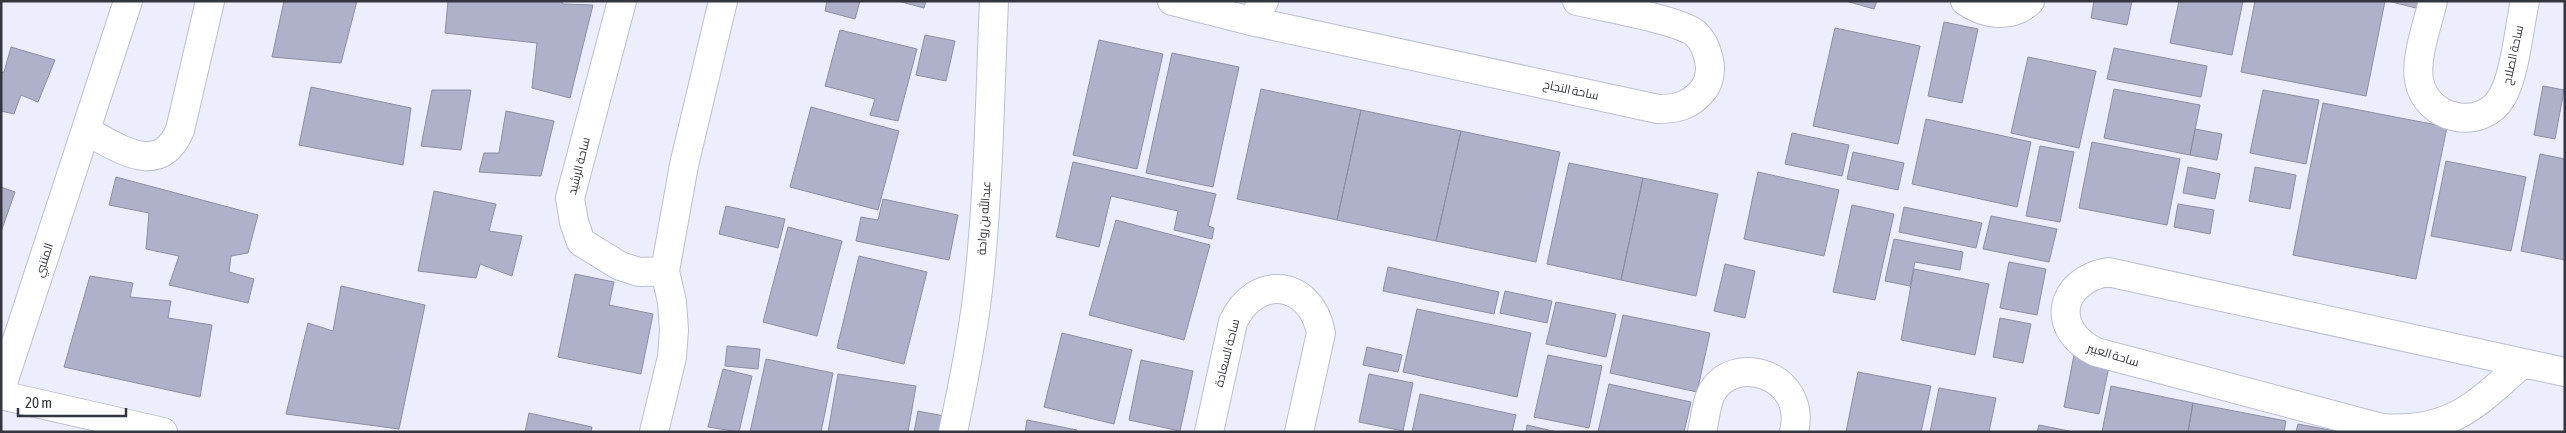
<svg xmlns="http://www.w3.org/2000/svg" width="2566" height="433" font-family="'Asap Condensed',Cairo,sans-serif">
  <style>
    .building { fill: #aeb1c9; stroke: #8b8ea4 }
    .lines { fill: none; stroke-linecap: round; stroke-linejoin: round }
    .minor-casing { stroke: #bbbed6; stroke-width: 30 }
    .minor { stroke: #fff; stroke-width: 28 }
    .labels { text-anchor: middle; stroke-width: 5; stroke-linejoin: round; paint-order: stroke }
    .street-label { font-size: 12px; fill: #34363f; stroke: #fff }
  </style>
  <rect width="100%" height="100%" fill="#eceefd"/>
  <path class="building" d="M 284,1 L 357,1 L 341,63 L 272,57 Z
    M 448,1 L 561,1 L 563,4 L 593,5 L 570,98 L 532,88 L 537,43 L 445,33 Z
    M 827,1 L 860,1 L 855,19 L 825,11 Z
    M 898,1 L 926,1 L 924,8 Z
    M 1846,1 L 1877,1 L 1874,9 Z
    M 2094,1 L 2132,1 L 2127,25 L 2091,18 Z
    M 2179,1 L 2243,1 L 2232,55 L 2170,43 Z
    M 2255,1 L 2385,1 L 2366,96 L 2241,72 Z
    M 2388,1 L 2426,1 L 2424,10 Z
    M 1944,22 L 1978,29 L 1962,103 L 1928,96 Z
    M 1835,28 L 1920,46 L 1898,144 L 1813,126 Z
    M 840,30 L 917,49 L 898,121 L 870,115 L 875,99 L 825,86 Z
    M 925,35 L 955,41 L 946,81 L 916,75 Z
    M 1099,40 L 1163,54 L 1137,169 L 1073,155 Z
    M 11,47 L 55,60 L 38,102 L 21,95 L 14,114 L 1,111 L 1,73 L 4,72 Z
    M 2114,48 L 2207,66 L 2201,97 L 2107,79 Z
    M 1172,53 L 1239,67 L 1213,187 L 1146,173 Z
    M 2028,57 L 2096,71 L 2079,148 L 2011,133 Z
    M 2543,86 L 2564,90 L 2555,139 L 2534,135 Z
    M 311,87 L 411,108 L 403,165 L 299,145 Z
    M 1261,89 L 1361,110 L 1337,220 L 1237,199 Z
    M 2114,89 L 2200,105 L 2190,155 L 2104,138 Z
    M 432,90 L 471,90 L 461,150 L 421,146 Z
    M 2263,90 L 2319,100 L 2306,164 L 2250,153 Z
    M 2323,103 L 2447,127 L 2416,279 L 2293,255 Z
    M 811,107 L 899,131 L 878,210 L 790,187 Z
    M 1361,110 L 1461,131 L 1436,241 L 1337,220 Z
    M 506,111 L 554,121 L 541,176 L 479,172 L 484,153 L 499,153 Z
    M 1926,119 L 2031,142 L 2017,207 L 1912,184 Z
    M 2195,129 L 2222,134 L 2217,160 L 2190,155 Z
    M 1461,131 L 1560,152 L 1536,262 L 1436,241 Z
    M 1792,133 L 1849,145 L 1842,176 L 1785,164 Z
    M 2092,142 L 2180,159 L 2167,225 L 2079,208 Z
    M 2040,146 L 2074,152 L 2060,222 L 2026,216 Z
    M 1853,152 L 1904,163 L 1898,190 L 1847,179 Z
    M 2540,154 L 2565,159 L 2565,260 L 2521,251 Z
    M 2446,161 L 2526,177 L 2511,251 L 2431,236 Z
    M 1073,162 L 1216,194 L 1208,226 L 1214,228 L 1212,239 L 1174,230 L 1178,211 L 1111,196 L 1099,247 L 1056,237 Z
    M 1569,163 L 1643,178 L 1621,280 L 1547,264 Z
    M 2188,167 L 2220,174 L 2215,199 L 2183,193 Z
    M 2255,167 L 2296,175 L 2290,209 L 2249,201 Z
    M 1758,172 L 1839,190 L 1824,256 L 1744,239 Z
    M 116,177 L 258,215 L 248,253 L 231,256 L 229,272 L 254,279 L 248,303 L 169,285 L 179,256 L 146,249 L 149,213 L 109,205 Z
    M 1643,178 L 1718,194 L 1696,296 L 1621,280 Z
    M 1,187 L 15,192 L 1,232 Z
    M 434,191 L 496,204 L 489,231 L 522,236 L 512,276 L 480,264 L 476,278 L 418,271 Z
    M 883,199 L 958,215 L 949,260 L 856,241 L 861,217 L 878,220 Z
    M 2178,204 L 2214,210 L 2210,234 L 2174,227 Z
    M 1852,205 L 1894,214 L 1875,300 L 1833,292 Z
    M 726,206 L 785,219 L 778,248 L 719,234 Z
    M 1904,207 L 1982,223 L 1976,248 L 1899,232 Z
    M 1991,216 L 2057,229 L 2049,262 L 1983,249 Z
    M 1116,220 L 1210,245 L 1184,340 L 1089,315 Z
    M 788,227 L 842,241 L 817,336 L 763,322 Z
    M 1894,239 L 1963,252 L 1960,270 L 1915,262 L 1910,286 L 1885,281 Z
    M 859,256 L 927,272 L 904,364 L 837,348 Z
    M 2009,262 L 2046,269 L 2037,315 L 2000,308 Z
    M 1725,264 L 1755,271 L 1745,318 L 1714,311 Z
    M 1388,267 L 1499,292 L 1494,314 L 1383,291 Z
    M 1914,269 L 1989,284 L 1975,355 L 1901,340 Z
    M 575,274 L 614,282 L 609,305 L 653,314 L 641,374 L 558,357 Z
    M 90,276 L 133,283 L 130,297 L 171,301 L 168,318 L 212,325 L 200,397 L 64,367 Z
    M 341,286 L 425,305 L 399,429 L 286,414 L 308,323 L 333,331 Z
    M 1505,291 L 1552,301 L 1547,323 L 1500,313 Z
    M 1556,302 L 1616,314 L 1606,357 L 1546,344 Z
    M 1417,309 L 1531,333 L 1517,397 L 1403,372 Z
    M 1623,315 L 1710,333 L 1697,392 L 1610,373 Z
    M 2000,318 L 2031,324 L 2023,363 L 1993,357 Z
    M 1062,333 L 1132,350 L 1114,424 L 1044,407 Z
    M 727,346 L 760,349 L 758,369 L 725,366 Z
    M 1367,347 L 1402,355 L 1398,372 L 1363,365 Z
    M 1548,355 L 1602,366 L 1589,428 L 1534,417 Z
    M 2074,355 L 2110,362 L 2099,414 L 2064,407 Z
    M 766,359 L 833,373 L 821,432 L 750,432 Z
    M 1141,360 L 1193,371 L 1180,431 L 1129,420 Z
    M 723,369 L 752,376 L 739,432 L 708,427 Z
    M 1858,372 L 1931,386 L 1921,432 L 1846,432 Z
    M 838,374 L 916,386 L 908,432 L 828,432 Z
    M 1369,374 L 1413,383 L 1403,431 L 1359,422 Z
    M 1609,384 L 1691,402 L 1684,432 L 1598,432 Z
    M 2111,386 L 2193,403 L 2188,432 L 2102,432 Z
    M 1939,388 L 1996,398 L 1989,432 L 1930,432 Z
    M 1420,394 L 1516,415 L 1512,432 L 1412,432 Z
    M 2193,403 L 2286,421 L 2284,432 L 2188,432 Z
    M 918,411 L 949,417 L 946,432 L 914,432 Z
    M 529,413 L 592,427 L 591,432 L 525,432 Z
    M 1027,420 L 1077,430 L 1077,432 L 1025,432 Z
    M 2298,424 L 2340,432 L 2296,432 Z
    M 1527,425 L 1557,432 L 1526,432 Z
    M 2039,425 L 2074,432 L 2037,432 Z"/>
  <g class="lines">
    <defs>
      <path id="minor" d="M 622,1 L 570,198 L 574,222 L 581,242 L 620,266 L 639,272 L 665,271
        M 1172,1 L 1251,21
        M 1264,1 L 1251,21 L 1658,109 C 1679,109 1691,105 1704,89 C 1710,81 1711,68 1709,60 C 1707,50 1703,40 1695,33 C 1677,19 1603,7 1577,1
        M 1965,1 C 1984,14 2011,20 2030,1
        M 2433,1 C 2428,23 2415,58 2419,80 C 2425,119 2481,133 2502,97 C 2515,75 2519,28 2525,1
        M 86,131 C 118,147 159,179 180,130 L 210,1
        M 2108,272 L 2523,363 C 2475,406 2450,433 2382,428 L 2096,352 C 2050,330 2058,281 2108,272 Z
        M 2523,363 L 2565,372
        M 1,389 L 128,1
        M 1,395 L 163,432
        M 654,432 L 672,357 L 674,330 L 672,302 L 665,271 L 684,165 L 723,1
        M 953,432 C 964,379 975,325 980,271 C 989,181 990,91 994,1
        M 1209,432 L 1233,322 C 1256,273 1311,280 1321,333 L 1299,432
        M 1702,432 C 1705,420 1706,404 1711,394 C 1733,351 1808,375 1794,432"/>
    </defs>
    <use href="#minor" class="minor-casing"/>
    <use href="#minor" class="minor"/>
  </g>
  <g class="labels">
    <g class="street-label">
      <text transform="translate(2513 55) rotate(-78)" y="4">ساحة الصلاح</text>
      <text transform="translate(1571 90) rotate(12)" y="4">ساحة النجاح</text>
      <text transform="translate(579 166) rotate(-76)" y="4">ساحة الرشيد</text>
      <text transform="translate(984 218) rotate(-86)" y="4">عبدالله بن رواحة</text>
      <text transform="translate(44 260) rotate(-72)" y="4">المتنبي</text>
      <text transform="translate(1227 353) rotate(-76)" y="4">ساحة السعادة</text>
      <text transform="translate(2113 355) rotate(17)" y="4">ساحة العبير</text>
    </g>
  </g>
  <rect width="2566" height="433" fill="none" stroke="#34363f" stroke-width="5"/>
  <path d="M18 408v8h108v-8" fill="none" stroke="#34363f" stroke-width="2.5"/>
  <text x="25" y="408" font-size="15" fill="#34363f" stroke="#ffffff" stroke-width="4" paint-order="stroke">20 m</text>
</svg>
